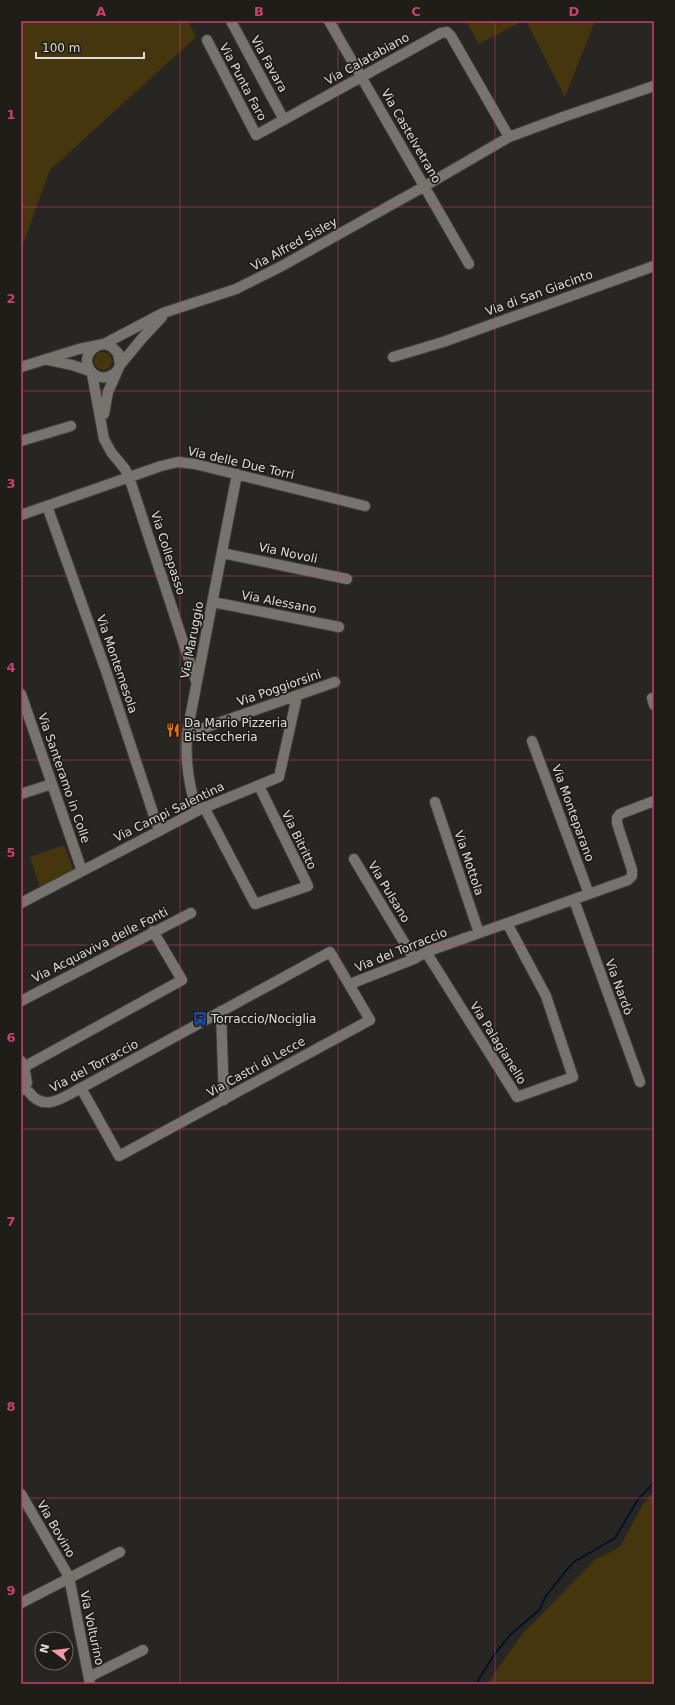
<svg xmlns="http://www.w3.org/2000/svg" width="675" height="1705" font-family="'DejaVu Sans',sans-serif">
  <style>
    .grass { fill: #45360d }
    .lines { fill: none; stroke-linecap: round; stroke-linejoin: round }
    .stream { stroke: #031328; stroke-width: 2 }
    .minor-casing { stroke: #42413d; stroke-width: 12 }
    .minor { stroke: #77746f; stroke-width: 10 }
    .grid { fill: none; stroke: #c84075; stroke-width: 1; stroke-opacity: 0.55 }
    .labels { text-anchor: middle; stroke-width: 3.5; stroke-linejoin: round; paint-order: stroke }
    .street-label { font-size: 12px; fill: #dfdedb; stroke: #1f1d18 }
    .poi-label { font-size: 12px; fill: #dfdedb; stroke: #1f1d18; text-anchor: start }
    .neatline { fill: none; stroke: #c84075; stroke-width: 1.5 }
    .grid-label { font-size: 13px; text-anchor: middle; font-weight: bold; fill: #c84075 }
  </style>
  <rect width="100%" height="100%" fill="#282622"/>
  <path class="grass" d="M 21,21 L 188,21 L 196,37 L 50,170 L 23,244 L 21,245 Z
    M 466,21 L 523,21 L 479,44 Z
    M 527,21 L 595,21 L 565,97 L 526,21 Z
    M94 361a9 9 0 1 1 18 0a9 9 0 1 1-18 0Z
    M 64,845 L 73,869 L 40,887 L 30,857 Z
    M 654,1492 L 654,1684 L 487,1684 L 523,1633 L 596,1559 L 617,1549 L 621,1545 L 643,1504 Z"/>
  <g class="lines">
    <path class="stream" d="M 476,1684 L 494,1655 L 510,1635 L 539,1610 L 546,1596 L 564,1573 L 574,1562 L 615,1538 L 639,1498 L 654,1483"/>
    <defs>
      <path id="minor" d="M 231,21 L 284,120
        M 329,21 L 469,264
        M 207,40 L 256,135 L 441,33 L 447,32 L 451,36 L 509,137
        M 104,344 L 163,313 L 236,289 L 280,267 L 425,186 L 509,137 L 563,117 L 654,86
        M 97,346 C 73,359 97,391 117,371
        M 393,357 L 443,342 L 654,266
        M 48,360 L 72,365 L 90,371
        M 120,365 L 144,336 L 162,317
        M 21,367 L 79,349 L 104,344 L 111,346 L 118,353 L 120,365 L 108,392 L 104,414
        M 92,374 L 104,439 L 111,452 L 125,469 L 129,477 L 196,681
        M 21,441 L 71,426
        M 47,506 L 106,671 L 159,831
        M 21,515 L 161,466 L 178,462 L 195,464 L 365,506
        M 222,553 L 347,579
        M 213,602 L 339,627
        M 21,694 L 82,871
        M 652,698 L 654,705
        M 187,734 L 335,682
        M 532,741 L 589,894
        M 21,794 L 52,784
        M 435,802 L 479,933
        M 204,807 L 255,904 L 308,886 L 259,786
        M 197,811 C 188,783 184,757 188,728 L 237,474
        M 354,859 L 414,959
        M 574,900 L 640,1082
        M 21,903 L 201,809 L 279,777 L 297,696
        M 426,952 L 517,1097 L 573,1077 L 546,996 L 507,923
        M 350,984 L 414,959 L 426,952 L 628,880 L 632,876 L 632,870 L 617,823 L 617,818 L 620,814 L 654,801
        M 21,1001 L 191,913
        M 221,1011 L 224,1100
        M 21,1061 L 25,1071 L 27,1083
        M 24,1067 L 182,980 L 153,931
        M 21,1090 L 22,1090
        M 29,1092 C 44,1113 64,1097 81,1088 L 330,952 L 370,1020 L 119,1156 L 81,1088
        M 21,1494 L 69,1577 L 90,1684
        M 21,1603 L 120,1552
        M 89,1677 L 143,1650"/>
    </defs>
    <use href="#minor" class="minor-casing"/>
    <use href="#minor" class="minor"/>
  </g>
  <path class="grid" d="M 180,21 L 180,1684M 338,21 L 338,1684M 495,21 L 495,1684M 21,207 L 654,207M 21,391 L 654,391M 21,576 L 654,576M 21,760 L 654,760M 21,945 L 654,945M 21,1129 L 654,1129M 21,1314 L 654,1314M 21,1498 L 654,1498"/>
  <defs>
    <symbol id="restaurant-bare" viewBox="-9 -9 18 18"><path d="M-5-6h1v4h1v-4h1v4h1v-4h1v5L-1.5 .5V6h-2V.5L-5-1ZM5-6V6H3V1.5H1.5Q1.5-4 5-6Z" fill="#e8710a" stroke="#1f1d18" stroke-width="2.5" paint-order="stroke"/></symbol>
    <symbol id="bus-bare" viewBox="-9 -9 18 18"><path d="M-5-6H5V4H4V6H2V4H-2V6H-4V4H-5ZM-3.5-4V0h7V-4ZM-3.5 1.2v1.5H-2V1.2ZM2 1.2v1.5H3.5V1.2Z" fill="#1a4fb4" stroke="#1f1d18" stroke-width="2.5" paint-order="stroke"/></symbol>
  </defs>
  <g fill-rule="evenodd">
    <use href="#restaurant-bare" x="163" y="720" width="20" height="20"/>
    <use href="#bus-bare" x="190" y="1009" width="20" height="20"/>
  </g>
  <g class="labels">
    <g class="street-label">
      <text transform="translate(367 59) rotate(-29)" y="4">Via Calatabiano</text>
      <text transform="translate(269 64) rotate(61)" y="4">Via Favara</text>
      <text transform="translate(243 82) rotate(62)" y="4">Via Punta Faro</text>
      <text transform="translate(411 136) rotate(60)" y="4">Via Castelvetrano</text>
      <text transform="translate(294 244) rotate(-29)" y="4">Via Alfred Sisley</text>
      <text transform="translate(539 293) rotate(-20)" y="4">Via di San Giacinto</text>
      <text transform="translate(241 463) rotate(13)" y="4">Via delle Due Torri</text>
      <text transform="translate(168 553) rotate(72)" y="4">Via Collepasso</text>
      <text transform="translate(288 553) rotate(12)" y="4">Via Novoli</text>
      <text transform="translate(279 602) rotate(11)" y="4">Via Alessano</text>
      <text transform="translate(192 640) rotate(-79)" y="4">Via Maruggio</text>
      <text transform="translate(117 664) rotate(71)" y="4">Via Montemesola</text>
      <text transform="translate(279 688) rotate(-19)" y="4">Via Poggiorsini</text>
      <text transform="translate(64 778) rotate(71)" y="4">Via Santeramo in Colle</text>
      <text transform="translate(169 812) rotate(-26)" y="4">Via Campi Salentina</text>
      <text transform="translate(573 813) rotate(70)" y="4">Via Monteparano</text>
      <text transform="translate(299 840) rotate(64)" y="4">Via Bitritto</text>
      <text transform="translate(469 863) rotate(71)" y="4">Via Mottola</text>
      <text transform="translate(389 892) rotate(59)" y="4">Via Pulsano</text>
      <text transform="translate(100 945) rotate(-27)" y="4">Via Acquaviva delle Fonti</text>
      <text transform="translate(401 950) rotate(-22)" y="4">Via del Torraccio</text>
      <text transform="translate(619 987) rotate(70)" y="4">Via Nardò</text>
      <text transform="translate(498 1043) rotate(58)" y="4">Via Palagianello</text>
      <text transform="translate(94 1066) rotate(-28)" y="4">Via del Torraccio</text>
      <text transform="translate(256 1067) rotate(-29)" y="4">Via Castri di Lecce</text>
      <text transform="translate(56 1529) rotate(60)" y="4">Via Bovino</text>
      <text transform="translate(92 1628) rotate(78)" y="4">Via Volturino</text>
    </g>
    <g class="poi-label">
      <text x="184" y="727">Da Mario Pizzeria<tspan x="184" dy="14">Bisteccheria</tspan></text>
      <text x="211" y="1023">Torraccio/Nociglia</text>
    </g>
  </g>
  <rect width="675" height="1705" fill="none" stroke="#1f1d18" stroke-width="44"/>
  <g transform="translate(54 1651) rotate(285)"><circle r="19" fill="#1f1d18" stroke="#6c6a66"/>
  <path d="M0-3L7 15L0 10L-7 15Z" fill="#f39aa7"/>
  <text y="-6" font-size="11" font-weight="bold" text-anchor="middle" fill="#dfdedb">N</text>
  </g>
  <path d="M36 52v6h108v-6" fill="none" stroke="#dfdedb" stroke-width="2"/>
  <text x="42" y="52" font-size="12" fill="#dfdedb" stroke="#1f1d18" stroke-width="3" paint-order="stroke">100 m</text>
  <rect x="22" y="22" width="631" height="1661" class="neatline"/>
  <g class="grid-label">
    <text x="101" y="16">A</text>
    <text x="259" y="16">B</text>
    <text x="416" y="16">C</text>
    <text x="574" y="16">D</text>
    <text x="11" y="119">1</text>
    <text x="11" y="303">2</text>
    <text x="11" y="488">3</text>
    <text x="11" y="672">4</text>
    <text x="11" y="857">5</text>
    <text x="11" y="1042">6</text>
    <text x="11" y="1226">7</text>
    <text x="11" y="1411">8</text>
    <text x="11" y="1595">9</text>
  </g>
</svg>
